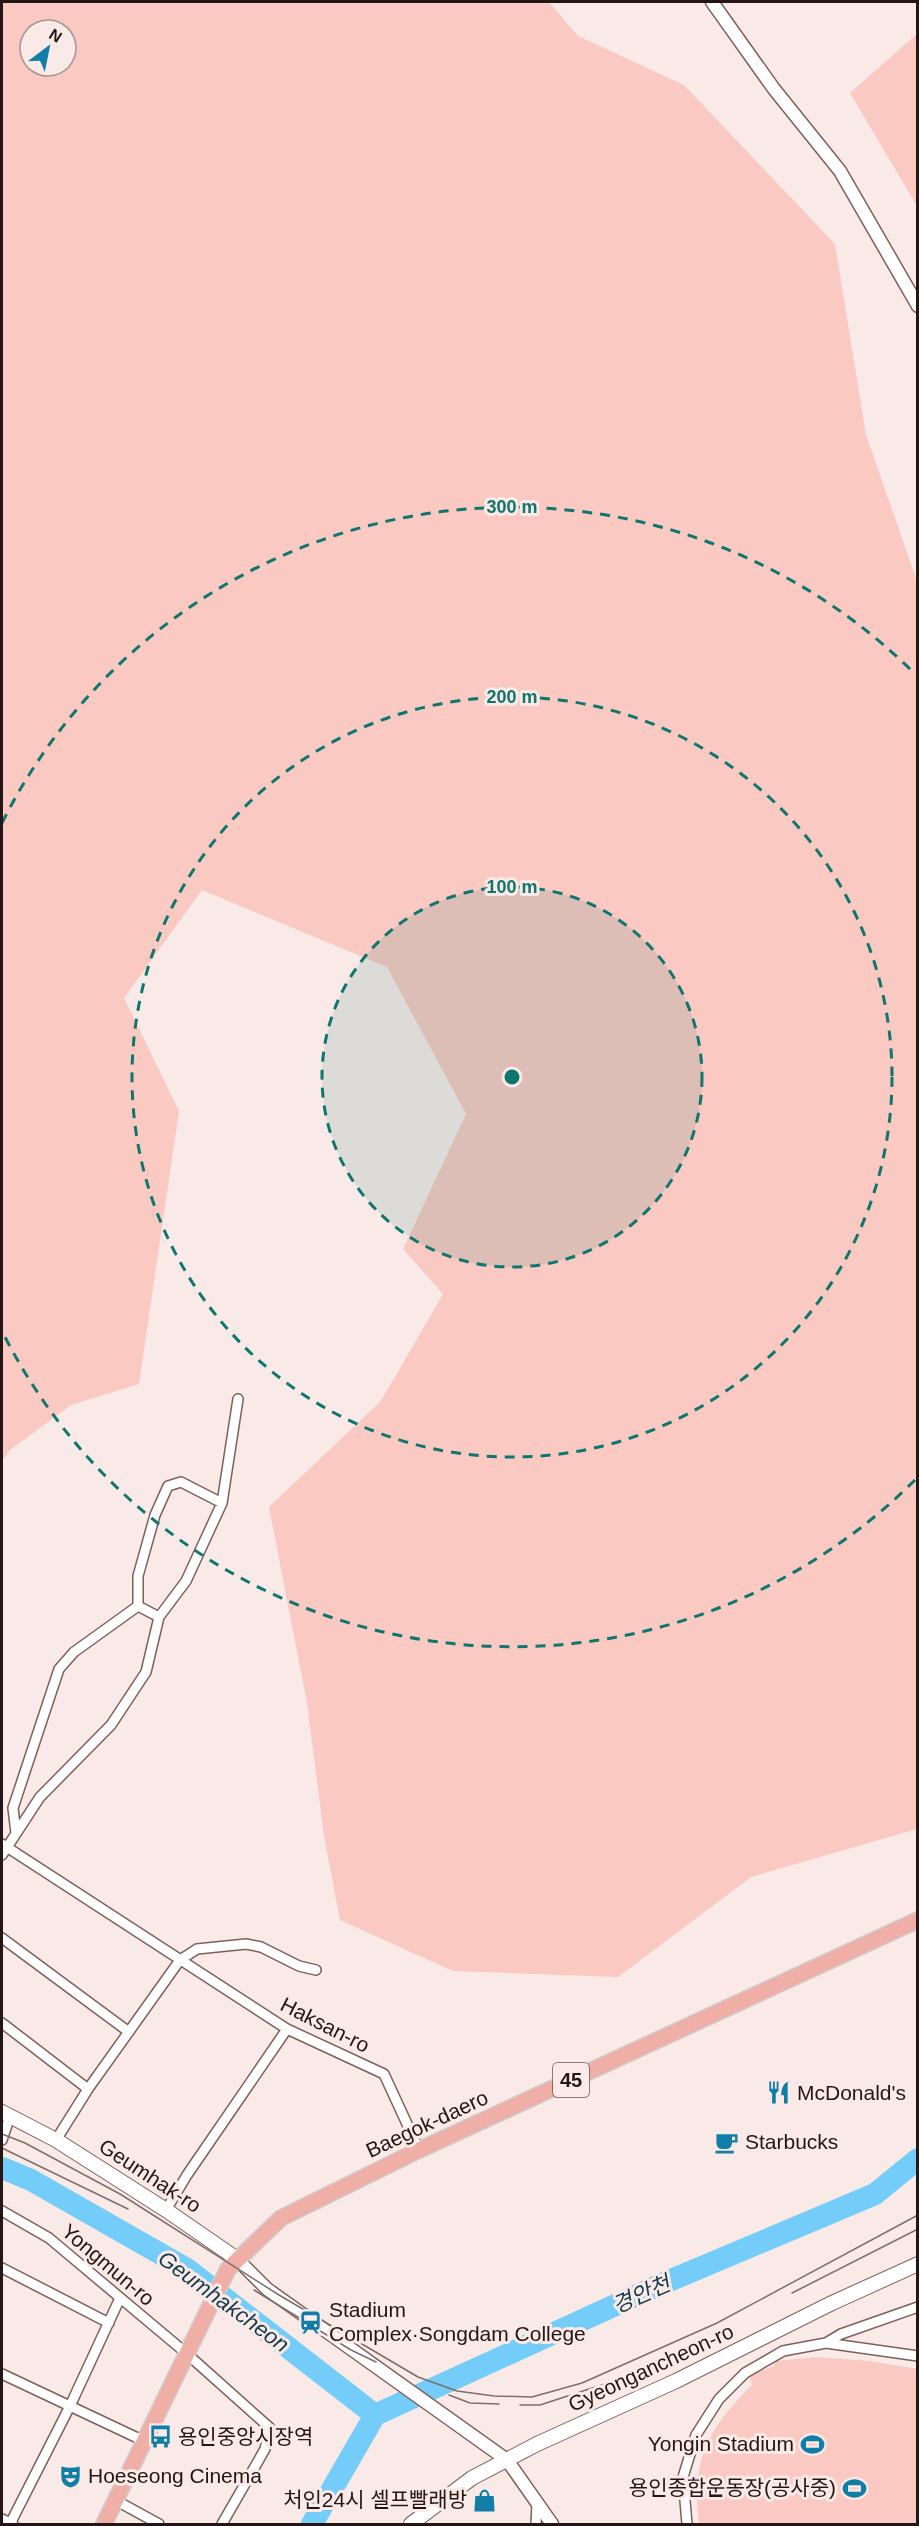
<svg xmlns="http://www.w3.org/2000/svg" width="919" height="2526" font-family="Arial,'Noto Sans KR',sans-serif">
  <style>
    .green { fill: #fac9c1; fill-rule: evenodd }
    .lines { fill: none; stroke-linecap: round; stroke-linejoin: round }
    .river { stroke: #73cdf8; stroke-width: 22 }
    .minor-casing { stroke: #805f59; stroke-width: 12 }
    .tertiary-casing { stroke: #805f59; stroke-width: 15 }
    .secondary-casing { stroke: #805f59; stroke-width: 16 }
    .primary-casing { stroke: #cfcccb; stroke-width: 18 }
    .minor { stroke: #fff; stroke-width: 9 }
    .tertiary { stroke: #fff; stroke-width: 12 }
    .secondary { stroke: #fff; stroke-width: 14 }
    .primary { stroke: #efafa7; stroke-width: 15 }
    .tram { stroke: #7d6e6c; stroke-width: 1.5 }
    .ring { fill: none; stroke: #0f766e; stroke-width: 3; stroke-dasharray: 10 8 }
    .labels { text-anchor: middle; stroke-width: 6; stroke-linejoin: round; paint-order: stroke }
    .shield { fill: #faeae7; stroke: #645653; stroke-width: 1.5 }
    .shield-label { font-size: 20px; font-weight: bold; fill: #241614 }
    .street-label { font-size: 21px; fill: #241614; stroke: #faeae7 }
    .poi-label { font-size: 21px; fill: #241614; stroke: #faeae7; text-anchor: start }
    .water-label { font-size: 22px; font-style: italic; fill: #113a4c; stroke: #faeae7 }
    .centre { fill: #0f766e; stroke: #faeae7; stroke-width: 3 }
    .ring-label { font-size: 18px; text-anchor: middle; font-weight: bold; fill: #0f766e; stroke: #faeae7; stroke-width: 6; stroke-linejoin: round; paint-order: stroke }
  </style>
  <rect width="100%" height="100%" fill="#faeae7"/>
  <path class="green" d="M 2,2 L 549,2 L 578,36 L 684,85 L 835,244 L 866,435 L 918,584 L 917,1829 L 751,1877 L 618,1977 L 453,1971 L 340,1920 L 324,1836 L 307,1703 L 269,1507 L 381,1401 L 443,1294 L 403,1249 L 466,1114 L 387,967 L 202,890 L 124,998 L 179,1111 L 139,1384 L 71,1405 L 10,1450 L 2,1461 ZM 30,30 L 66,30 L 66,66 L 30,66 Z
    M 917,34 L 917,206 L 850,93 Z
    M 816,2357 L 870,2361 L 917,2369 L 917,2524 L 699,2524 C 691,2460 707,2430 752,2385 L 749,2376 L 774,2366 L 775,2361 Z"/>
  <g class="lines">
    <path class="river" d="M 2,2168 L 31,2180 L 187,2269 L 375,2415
      M 312,2524 L 375,2415 L 657,2286 L 875,2194 L 918,2159"/>
    <defs>
      <path id="minor" d="M 138,1606 L 138,1576 L 155,1515 L 168,1486 L 181,1482 L 222,1503
        M 138,1606 L 159,1617
        M 16,1833 L 13,1808 L 59,1669 L 74,1652 L 138,1606
        M 2,1844 L 287,2029 L 384,2074 L 419,2150
        M 2,1855 L 40,1797 L 111,1725 L 146,1672 L 159,1617 L 186,1581 L 222,1503 L 238,1399
        M 2,1938 L 129,2032
        M 2,2023 L 88,2089
        M 2,2140 L 10,2116
        M 56,2140 L 88,2089 L 180,1960 L 197,1949 L 246,1944 L 261,1947 L 299,1966 L 316,1970
        M 166,2210 L 187,2175 L 287,2029
        M 2,2211 L 49,2238 L 186,2353 L 270,2428 L 265,2449 L 222,2524
        M 2,2268 L 109,2323
        M 826,2343 L 918,2356
        M 2,2374 L 144,2441
        M 115,2500 L 159,2524
        M 2,2519 L 13,2524
        M 10,2524 L 70,2406 L 120,2298
        M 536,2524 L 537,2504
        M 687,2524 L 683,2477 L 696,2435 L 719,2399 L 745,2373 L 783,2351 L 826,2343 L 841,2334 L 918,2307"/>
      <path id="tertiary" d="M 712,2 L 774,89 L 840,171 L 918,306
        M 237,2259 L 267,2289 L 507,2460 L 552,2524"/>
      <path id="secondary" d="M 2,2112 L 56,2140 L 166,2210 L 237,2259
        M 411,2524 L 472,2478 L 537,2444 L 676,2381 L 832,2303 L 918,2264"/>
      <path id="primary" d="M 104,2524 L 228,2269 L 281,2218 L 419,2150 L 918,1920"/>
    </defs>
    <use href="#minor" class="minor-casing"/>
    <use href="#tertiary" class="tertiary-casing"/>
    <use href="#secondary" class="secondary-casing"/>
    <use href="#primary" class="primary-casing"/>
    <use href="#minor" class="minor"/>
    <use href="#tertiary" class="tertiary"/>
    <use href="#secondary" class="secondary"/>
    <use href="#primary" class="primary"/>
    <path class="tram" d="M 2,2134 L 25,2143 L 120,2194 L 279,2295 L 418,2377 L 457,2391 L 494,2396 L 532,2397 L 582,2383 L 717,2323 L 918,2215
      M 2,2148 L 128,2209
      M 254,2290 L 351,2350 L 376,2362
      M 792,2293 L 918,2229
      M 449,2395 L 470,2403 L 499,2404
      M 520,2405 L 540,2405 L 626,2377 L 696,2342"/>
  </g>
  <circle cx="512" cy="1077" r="190" fill="#0f766e" fill-opacity=".12"/>
  <g class="ring">
    <circle cx="512" cy="1077" r="190"/>
    <circle cx="512" cy="1077" r="380"/>
    <path d="M915 1480A570 570 0 0 1 2 1331M2 823A570 570 0 0 1 915 674"/>
  </g>
  <defs>
    <symbol id="restaurant-bare" viewBox="-9 -9 18 18"><path d="M-5-6h1v4h1v-4h1v4h1v-4h1v5L-1.5 .5V6h-2V.5L-5-1ZM5-6V6H3V1.5H1.5Q1.5-4 5-6Z" fill="#107ea7" stroke="#faeae7" stroke-width="2.5" paint-order="stroke"/></symbol>
    <symbol id="cafe-bare" viewBox="-9 -9 18 18"><path d="M-5.5-4.5H6V0H3Q3 3.5 0 3.5H-2.5Q-5.5 3.5-5.5 0ZM3-3.2v2h1.7v-2ZM-6 4.5H4V6H-6Z" fill="#107ea7" stroke="#faeae7" stroke-width="2.5" paint-order="stroke"/></symbol>
    <symbol id="station-bare" viewBox="-9 -9 18 18"><path d="M-3-6H3Q5-6 5-4V2Q5 4 3 4L4.5 6H3L1.5 4h-3L-3 6H-4.5L-3 4Q-5 4-5 2V-4Q-5-6-3-6ZM-3.5-4v3h7v-3ZM-3.5 1v1.5H-2V1ZM2 1v1.5H3.5V1Z" fill="#107ea7" stroke="#faeae7" stroke-width="2.5" paint-order="stroke"/></symbol>
    <symbol id="bus-bare" viewBox="-9 -9 18 18"><path d="M-5-6H5V4H4V6H2V4H-2V6H-4V4H-5ZM-3.5-4V0h7V-4ZM-3.5 1.2v1.5H-2V1.2ZM2 1.2v1.5H3.5V1.2Z" fill="#107ea7" stroke="#faeae7" stroke-width="2.5" paint-order="stroke"/></symbol>
    <symbol id="stadium-bare" viewBox="-9 -9 18 18"><path d="M0-5a6.5 5 0 1 0 0 10a6.5 5 0 1 0 0-10ZM-3.5-1.8h7v3.6h-7Z" fill="#107ea7" stroke="#faeae7" stroke-width="2.5" paint-order="stroke"/></symbol>
    <symbol id="theatre-bare" viewBox="-9 -9 18 18"><path d="M-5-5.5Q0-4 5-5.5V0Q5 5 0 6Q-5 5-5 0ZM-3.3-2.5H-1v1.5H-3.3ZM1-2.5H3.3v1.5H1ZM-2.8 1Q0 5.5 2.8 1Z" fill="#107ea7" stroke="#faeae7" stroke-width="2.5" paint-order="stroke"/></symbol>
    <symbol id="shop-bare" viewBox="-9 -9 18 18"><path d="M-5-2.5h2.3a2.7 3.5 0 0 1 5.4 0H5L5.5 6h-11ZM-1.5-2.5h3a1.5 2.3 0 0 0-3 0Z" fill="#107ea7" stroke="#faeae7" stroke-width="2.5" paint-order="stroke"/></symbol>
  </defs>
  <g fill-rule="evenodd">
    <use href="#restaurant-bare" x="762" y="2076" width="33" height="33"/>
    <use href="#cafe-bare" x="710" y="2126" width="33" height="33"/>
    <use href="#station-bare" x="294" y="2306" width="33" height="33"/>
    <use href="#bus-bare" x="144" y="2420" width="33" height="33"/>
    <use href="#stadium-bare" x="796" y="2428" width="33" height="33"/>
    <use href="#theatre-bare" x="54" y="2460" width="33" height="33"/>
    <use href="#stadium-bare" x="838" y="2472" width="33" height="33"/>
    <use href="#shop-bare" x="468" y="2484" width="33" height="33"/>
  </g>
  <g class="labels">
    <rect class="shield" x="553" y="2063" width="36" height="34" rx="4.5"/>
    <g class="shield-label">
      <text x="571" y="2087">45</text>
    </g>
    <g class="street-label">
      <text transform="translate(325 2025) rotate(27)" y="7">Haksan-ro</text>
      <text transform="translate(427 2124) rotate(-25)" y="7">Baegok-daero</text>
      <text transform="translate(150 2176) rotate(33)" y="7">Geumhak-ro</text>
      <text transform="translate(108 2265) rotate(40)" y="7">Yongmun-ro</text>
      <text transform="translate(651 2368) rotate(-25)" y="7">Gyeongancheon-ro</text>
    </g>
    <g class="poi-label">
      <text x="797" y="2100">McDonald's</text>
      <text x="745" y="2149">Starbucks</text>
      <text x="329" y="2317">Stadium<tspan x="329" dy="24">Complex·Songdam College</tspan></text>
      <text x="178" y="2444">용인중앙시장역</text>
      <text x="794" y="2451" text-anchor="end">Yongin Stadium</text>
      <text x="88" y="2483">Hoeseong Cinema</text>
      <text x="836" y="2495" text-anchor="end">용인종합운동장(공사중)</text>
      <text x="467" y="2507" text-anchor="end">처인24시 셀프빨래방</text>
    </g>
    <g class="water-label">
      <text transform="translate(641 2294) rotate(-24)" y="8">경안천</text>
      <text transform="translate(224 2301) rotate(36)" y="8">Geumhakcheon</text>
    </g>
  </g>
  <circle cx="512" cy="1077" r="9" class="centre"/>
  <g class="ring-label">
    <text x="512" y="513">300 m</text>
    <text x="512" y="703">200 m</text>
    <text x="512" y="893">100 m</text>
  </g>
  <rect width="919" height="2526" fill="none" stroke="#241614" stroke-width="6"/>
  <g transform="translate(48 48) rotate(32)"><circle r="28" fill="#faeae7" stroke="#a49593" stroke-width="1.5"/>
  <path d="M0-4.5L10 22L0 15L-10 22Z" fill="#107ea7"/>
  <text y="-9" font-size="16" font-weight="bold" text-anchor="middle" fill="#241614">N</text>
  </g>
</svg>
